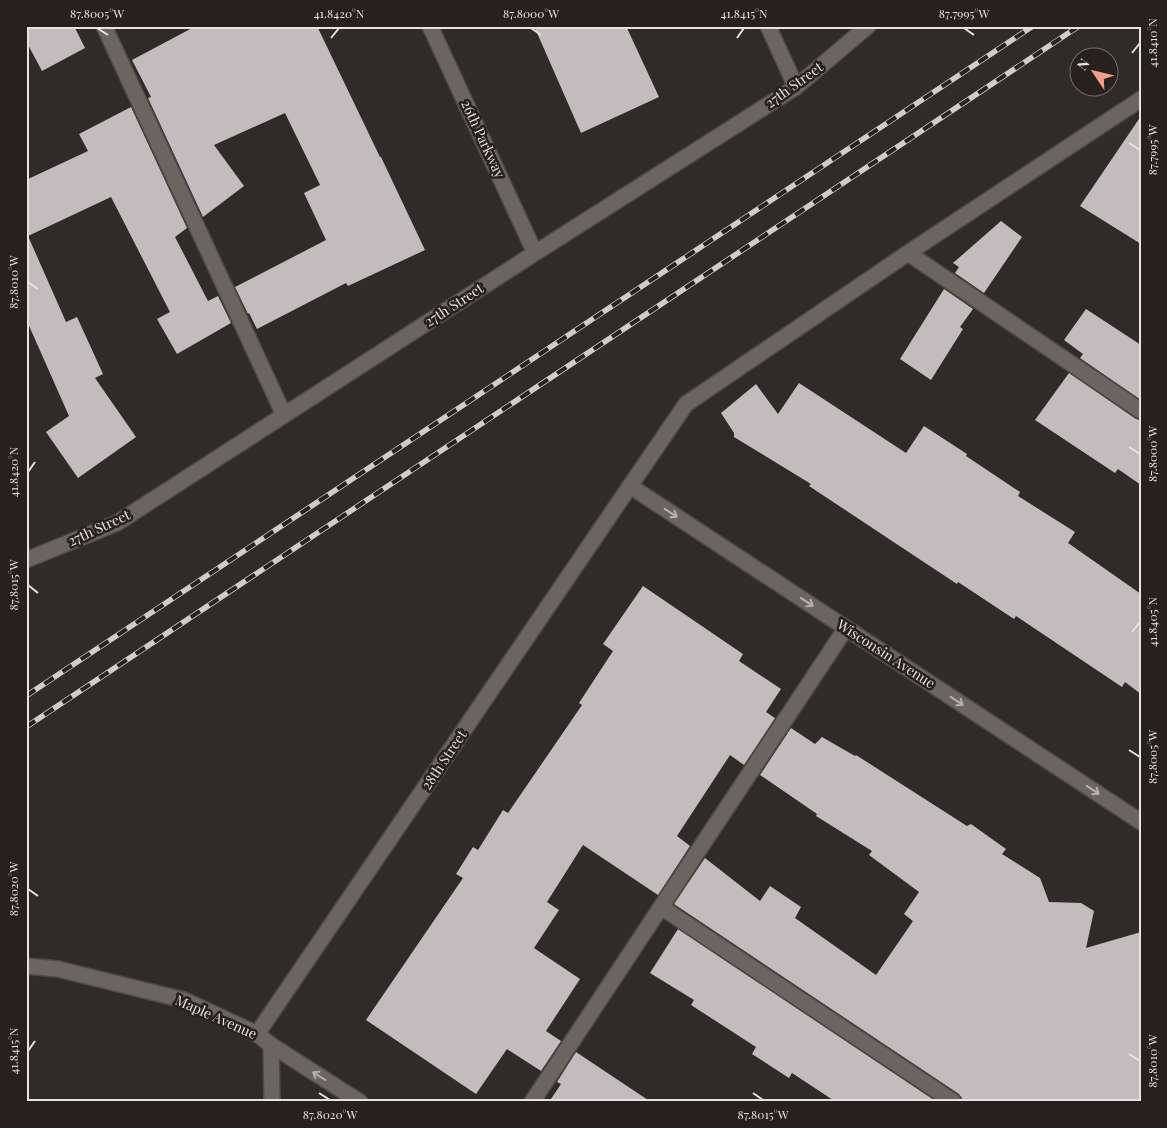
<svg xmlns="http://www.w3.org/2000/svg" width="1167" height="1128" font-family="'Playfair Display',serif">
  <style>
    .building { fill: #c2bcbf }
    .lines { fill: none; stroke-linecap: round; stroke-linejoin: round }
    .lane-casing { stroke: #4d4947; stroke-width: 18 }
    .street-casing { stroke: #4d4947; stroke-width: 18 }
    .lane { stroke: #6a6561; stroke-width: 15 }
    .street { stroke: #6a6561; stroke-width: 15 }
    .rail-casing { stroke: #d0cccb; stroke-width: 5.5 }
    .rail { stroke: #26211e; stroke-width: 4; stroke-dasharray: 11; stroke-linecap: butt }
    .oneway { stroke: #b5b1ae }
    .ticks { fill: none; stroke: #e7e3e2; stroke-width: 2 }
    .labels { text-anchor: middle; stroke-width: 5; stroke-linejoin: round; paint-order: stroke }
    .street-label { font-size: 14px; fill: #e7e3e2; stroke: #26211e }
    .neatline { fill: none; stroke: #e7e3e2; stroke-width: 2 }
    .ticks-label { font-size: 12px; text-anchor: middle; fill: #e7e3e2 }
  </style>
  <rect width="100%" height="100%" fill="#2f2b28"/>
  <path class="building" d="M 26,26 L 74,26 L 85,48 L 42,71 L 26,41 Z
    M 196,26 L 317,26 L 380,157 L 381,157 L 425,250 L 348,286 L 346,283 L 257,329 L 249,313 L 248,314 L 235,287 L 326,240 L 304,193 L 320,185 L 285,113 L 214,145 L 244,186 L 203,217 L 148,98 L 151,97 L 132,60 Z
    M 534,26 L 626,26 L 659,97 L 581,133 Z
    M 131,107 L 187,228 L 175,237 L 208,301 L 218,296 L 231,323 L 177,354 L 157,319 L 170,312 L 111,197 L 28,236 L 66,322 L 77,317 L 103,374 L 95,378 L 136,437 L 78,478 L 46,432 L 69,416 L 26,319 L 26,180 L 88,151 L 79,134 Z
    M 1141,116 L 1141,244 L 1080,206 Z
    M 1001,221 L 1022,237 L 984,293 L 955,273 L 959,267 L 953,263 Z
    M 944,289 L 973,309 L 960,327 L 963,329 L 931,380 L 900,359 Z
    M 1086,309 L 1141,345 L 1141,400 L 1080,358 L 1083,354 L 1064,340 Z
    M 1069,373 L 1136,419 L 1141,420 L 1141,485 L 1118,469 L 1115,473 L 1035,420 Z
    M 799,383 L 906,453 L 924,426 L 967,454 L 966,456 L 1020,492 L 1018,496 L 1075,532 L 1068,543 L 1141,594 L 1141,694 L 1125,682 L 1122,687 L 1016,616 L 1014,619 L 958,582 L 957,584 L 809,486 L 811,484 L 734,437 L 734,433 L 721,413 L 756,384 L 778,414 Z
    M 643,586 L 743,654 L 739,661 L 781,689 L 766,712 L 775,718 L 744,765 L 730,755 L 677,836 L 690,846 L 658,895 L 583,845 L 547,902 L 559,910 L 534,948 L 580,979 L 546,1031 L 561,1041 L 541,1071 L 507,1049 L 476,1094 L 366,1020 L 463,878 L 456,874 L 473,847 L 478,850 L 503,810 L 508,813 L 582,705 L 579,703 L 613,651 L 603,644 Z
    M 791,728 L 815,744 L 822,737 L 855,756 L 856,755 L 967,826 L 971,824 L 1006,849 L 1002,854 L 1040,878 L 1049,902 L 1081,903 L 1094,911 L 1086,948 L 1141,932 L 1141,1102 L 963,1102 L 959,1094 L 674,904 L 705,858 L 760,901 L 770,886 L 801,907 L 795,918 L 876,975 L 913,921 L 904,914 L 919,892 L 869,855 L 872,851 L 816,816 L 817,814 L 760,775 Z
    M 678,929 L 937,1102 L 836,1102 L 792,1073 L 789,1078 L 752,1054 L 756,1047 L 691,1005 L 694,1000 L 650,973 Z
    M 576,1052 L 651,1102 L 549,1102 L 561,1084 L 557,1082 Z"/>
  <g class="lines">
    <defs>
      <path id="lane" d="M 104,26 L 284,415
        M 768,26 L 796,87
        M 908,253 L 1141,411
        M 630,486 L 686,404 L 908,253 L 1141,99
        M 661,907 L 846,628
        M 271,1045 L 272,1102
        M 532,1102 L 661,907 L 954,1102"/>
      <path id="street" d="M 430,26 L 535,253
        M 26,560 L 117,523 L 535,253 L 796,87 L 868,26
        M 26,966 L 58,969 L 184,1000 L 257,1034 L 271,1045 L 360,1102
        M 257,1034 L 630,486 L 1141,822"/>
    </defs>
    <use href="#lane" class="lane-casing"/>
    <use href="#street" class="street-casing"/>
    <use href="#lane" class="lane"/>
    <use href="#street" class="street"/>
    <defs>
      <path id="rail" d="M 26,696 L 1033,26
        M 26,727 L 1079,26"/>
    </defs>
    <use href="#rail" class="rail-casing"/>
    <use href="#rail" class="rail"/>
  </g>
  <defs><path id="oneway-shaft" d="M-6 0H5M1.5-3L5.5 0L1.5 3" fill="none" stroke-width="1.6" stroke-linecap="round" stroke-linejoin="round" transform="scale(1.25)"/></defs>
  <g class="oneway">
    <use href="#oneway-shaft" transform="translate(671 513) rotate(33)"/>
    <use href="#oneway-shaft" transform="translate(807 602) rotate(33)"/>
    <use href="#oneway-shaft" transform="translate(957 701) rotate(33)"/>
    <use href="#oneway-shaft" transform="translate(1093 790) rotate(33)"/>
    <use href="#oneway-shaft" transform="translate(319 1076) rotate(-148)"/>
  </g>
  <path class="ticks" d="M 97,28 L 108,35M 531,28 L 541,35M 964,28 L 974,35M 331,38 L 339,28M 737,38 L 744,28M 1132,53 L 1140,43M 1129,143 L 1140,150M 28,282 L 38,289M 1129,447 L 1140,454M 28,472 L 35,462M 28,585 L 38,593M 1132,632 L 1140,622M 1129,750 L 1140,757M 28,889 L 38,896M 28,1051 L 35,1041M 1129,1054 L 1140,1061M 319,1093 L 330,1100M 753,1093 L 763,1100"/>
  <g class="labels">
    <g class="street-label">
      <text transform="translate(794 85) rotate(-36)" y="5">27th Street</text>
      <text transform="translate(483 139) rotate(65)" y="5">26th Parkway</text>
      <text transform="translate(454 305) rotate(-33)" y="5">27th Street</text>
      <text transform="translate(99 528) rotate(-25)" y="5">27th Street</text>
      <text transform="translate(886 654) rotate(33)" y="5">Wisconsin Avenue</text>
      <text transform="translate(444 760) rotate(-56)" y="5">28th Street</text>
      <text transform="translate(216 1017) rotate(24)" y="5">Maple Avenue</text>
    </g>
  </g>
  <rect width="1167" height="1128" fill="none" stroke="#26211e" stroke-width="55"/>
  <g transform="translate(1094 72) rotate(305)"><circle r="24" fill="#26211e" stroke="#736f6c"/>
  <path d="M0-4L9 19L0 12L-9 19Z" fill="#f49e89"/>
  <text y="-8" font-size="14" font-weight="bold" text-anchor="middle" fill="#e7e3e2">N</text>
  </g>
  <rect x="28" y="28" width="1112" height="1072" class="neatline"/>
  <g class="ticks-label">
    <text x="97" y="18">87.8005°W</text>
    <text x="339" y="18">41.8420°N</text>
    <text x="531" y="18">87.8000°W</text>
    <text x="744" y="18">41.8415°N</text>
    <text x="964" y="18">87.7995°W</text>
    <text transform="translate(1153 43) rotate(-90)" y="4">41.8410°N</text>
    <text transform="translate(1153 150) rotate(-90)" y="4">87.7995°W</text>
    <text transform="translate(14 282) rotate(-90)" y="4">87.8010°W</text>
    <text transform="translate(1153 454) rotate(-90)" y="4">87.8000°W</text>
    <text transform="translate(14 472) rotate(-90)" y="4">41.8420°N</text>
    <text transform="translate(14 585) rotate(-90)" y="4">87.8015°W</text>
    <text transform="translate(1153 622) rotate(-90)" y="4">41.8405°N</text>
    <text transform="translate(1153 757) rotate(-90)" y="4">87.8005°W</text>
    <text transform="translate(14 889) rotate(-90)" y="4">87.8020°W</text>
    <text transform="translate(14 1051) rotate(-90)" y="4">41.8415°N</text>
    <text transform="translate(1153 1061) rotate(-90)" y="4">87.8010°W</text>
    <text x="330" y="1119">87.8020°W</text>
    <text x="763" y="1119">87.8015°W</text>
  </g>
</svg>
